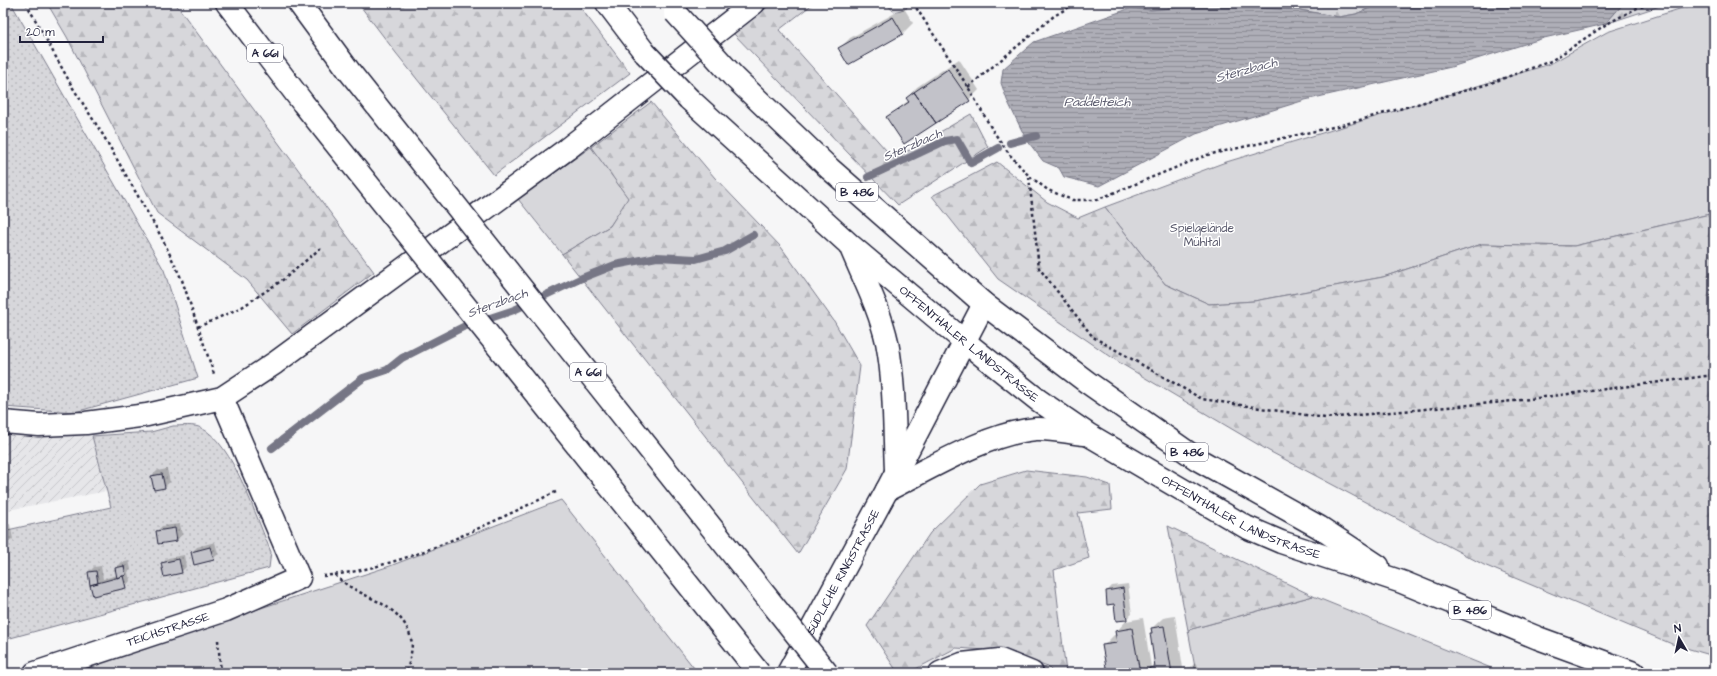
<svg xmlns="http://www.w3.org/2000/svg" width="1717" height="676" font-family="'Architects Daughter',sans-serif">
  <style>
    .industrial { fill: url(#industrial-furrows) }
    .green { fill: #d7d7db; stroke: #7c7c8b }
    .forest { fill: url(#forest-firs); stroke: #7c7c8b }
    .garden { fill: url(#garden-dots); stroke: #7c7c8b }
    .water { fill: url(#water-rules); stroke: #767685 }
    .shadow { fill: #0003 }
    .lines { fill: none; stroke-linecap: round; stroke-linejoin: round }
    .stream { stroke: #767685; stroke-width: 8 }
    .building { fill: #c2c2c9; stroke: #22223b }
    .minor-casing { stroke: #22223b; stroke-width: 25 }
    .major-casing { stroke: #22223b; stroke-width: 25 }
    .highway-casing { stroke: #22223b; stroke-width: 25 }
    .path { stroke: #22223b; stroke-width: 2.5; stroke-dasharray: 3 3; stroke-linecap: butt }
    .minor { stroke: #fff; stroke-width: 22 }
    .major { stroke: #fff; stroke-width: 22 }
    .highway { stroke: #fff; stroke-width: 22 }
    .major-bridge-casing { stroke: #22223b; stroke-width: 25; stroke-linecap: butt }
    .highway-bridge-casing { stroke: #22223b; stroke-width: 25; stroke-linecap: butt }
    .major-bridge { stroke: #fff; stroke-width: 22 }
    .highway-bridge { stroke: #fff; stroke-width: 22 }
    .labels { text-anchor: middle; stroke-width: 3; stroke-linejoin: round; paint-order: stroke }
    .shield { fill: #fff; stroke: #646476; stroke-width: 1 }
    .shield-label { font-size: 11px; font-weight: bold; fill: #22223b }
    .park-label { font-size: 12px; fill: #58586b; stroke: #fff }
    .street-label { font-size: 12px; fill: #22223b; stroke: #fff }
    .water-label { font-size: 13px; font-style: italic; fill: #5a5a6d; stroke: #fff }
  </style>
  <defs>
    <pattern id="industrial-furrows" width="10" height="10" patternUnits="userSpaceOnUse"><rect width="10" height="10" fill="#e6e6e9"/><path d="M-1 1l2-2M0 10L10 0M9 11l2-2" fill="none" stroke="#c5c5c9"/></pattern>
    <pattern id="forest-firs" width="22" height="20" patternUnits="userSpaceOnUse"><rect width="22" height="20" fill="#d7d7db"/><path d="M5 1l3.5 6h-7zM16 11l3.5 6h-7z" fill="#b8b8bd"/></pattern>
    <pattern id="garden-dots" width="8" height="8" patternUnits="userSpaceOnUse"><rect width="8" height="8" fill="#d7d7db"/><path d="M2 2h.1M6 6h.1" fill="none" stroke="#b8b8bd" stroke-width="1.8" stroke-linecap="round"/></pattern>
    <pattern id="water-rules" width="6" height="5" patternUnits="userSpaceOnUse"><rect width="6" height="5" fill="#aeaeb7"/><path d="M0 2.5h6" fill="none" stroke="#8d8d96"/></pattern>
  </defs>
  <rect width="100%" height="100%" fill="#f6f6f7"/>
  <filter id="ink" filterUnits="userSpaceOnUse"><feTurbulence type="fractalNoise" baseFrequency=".025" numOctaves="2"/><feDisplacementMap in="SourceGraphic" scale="8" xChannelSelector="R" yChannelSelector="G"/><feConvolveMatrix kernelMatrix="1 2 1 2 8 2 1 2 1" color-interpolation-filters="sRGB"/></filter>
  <g filter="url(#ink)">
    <path class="industrial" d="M 3,431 L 92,436 L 107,491 L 3,511 Z"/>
    <path class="green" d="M 1698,3 L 1714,3 L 1714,213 L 1574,246 L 1482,244 L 1383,277 L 1254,301 L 1209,304 L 1165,284 L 1105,207 L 1223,163 L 1550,64 L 1607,32 Z
      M 591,147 L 629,198 L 610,226 L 562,254 L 518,199 Z
      M 561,500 L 698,673 L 61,673 L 390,566 Z
      M 1313,596 L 1491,668 L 1493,673 L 1196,673 L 1188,630 Z"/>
    <path class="forest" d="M 47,3 L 175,3 L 374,272 L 292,334 L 247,280 L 157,213 L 67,37 Z
      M 358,3 L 577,3 L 630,73 L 494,175 L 396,53 Z
      M 773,3 L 814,3 L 779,30 L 894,159 L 971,114 L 988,147 L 898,205 L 733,33 Z
      M 886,3 L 904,3 L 907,8 L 894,12 Z
      M 1128,3 L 1381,3 L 1356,14 L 1339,17 L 1300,10 L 1203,5 L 1151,10 L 1131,8 Z
      M 1624,3 L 1669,3 L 1605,24 Z
      M 651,102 L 715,178 L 781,247 L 834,321 L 860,366 L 847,469 L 798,554 L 562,254 L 610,226 L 628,198 L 591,147 Z
      M 997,162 L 1047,202 L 1078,218 L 1105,207 L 1165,284 L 1209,304 L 1254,301 L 1383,277 L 1482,244 L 1574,246 L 1714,213 L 1714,656 L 1672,644 L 1484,565 L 1269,451 L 1120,363 L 998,279 L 932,196 Z
      M 1026,470 L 1087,477 L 1110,485 L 1112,509 L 1078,513 L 1089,558 L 1054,570 L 1066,673 L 1054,673 L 1048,667 L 1001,651 L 956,648 L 908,673 L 898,673 L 867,626 L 930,533 L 980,484 Z
      M 1168,526 L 1313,596 L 1188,630 Z"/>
    <path class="garden" d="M 3,3 L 11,3 L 164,270 L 198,378 L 75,412 L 3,407 Z
      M 173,426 C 181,426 194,424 201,428 C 233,442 257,520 271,552 L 269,568 L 3,640 L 3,531 L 111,507 L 92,436 L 151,432 Z"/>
    <path class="water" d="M 1381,3 L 1624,3 L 1605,24 L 1544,38 L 1451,67 L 1305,100 L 1196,134 L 1099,186 L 1064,177 L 1059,168 L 1043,161 L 1026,139 L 1007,100 L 1001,83 L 1003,69 L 1034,42 L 1131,8 L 1151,10 L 1203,5 L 1300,10 L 1339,17 L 1356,14 Z"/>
    <path class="shadow" d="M 904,8 L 913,23 L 902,34 L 840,48 L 850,38 Z
      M 959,59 L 979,90 L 969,100 L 887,118 L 909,100 L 907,98 L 917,87 Z
      M 167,469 L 170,482 L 164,487 L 152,476 L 157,471 Z
      M 10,524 L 13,539 L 7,544 L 3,545 L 3,525 Z
      M 180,524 L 182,535 L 176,540 L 157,531 L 162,526 Z
      M 215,542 L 218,554 L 213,559 L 192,552 L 197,547 Z
      M 184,555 L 186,567 L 181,572 L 162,564 L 168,558 Z
      M 129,561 L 131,569 L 128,572 L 130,581 L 125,587 L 94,595 L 89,572 L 94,567 L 101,566 L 103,579 L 117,575 L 116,568 L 121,563 Z
      M 1128,584 L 1132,614 L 1126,619 L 1107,591 L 1112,586 Z
      M 1175,616 L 1183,668 L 1191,667 L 1195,663 L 1204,673 L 1151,673 L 1150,668 L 1145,673 L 1108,673 L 1103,646 L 1114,635 L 1117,635 L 1116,632 L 1126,621 L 1143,618 L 1151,667 L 1156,662 L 1152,628 L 1163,618 Z"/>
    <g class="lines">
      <path class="stream" d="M 1010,143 L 1036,136
        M 868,177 L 945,141 L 957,139 L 971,163 L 998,148
        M 272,448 L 363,378 L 387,370 L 402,358 L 463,327 L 514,310 L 582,278 L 615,265 L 657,257 L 696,259 L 725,251 L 753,235"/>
    </g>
    <path class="building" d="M 893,17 L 903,34 L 848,65 L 838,48 Z
      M 948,69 L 970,101 L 936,123 L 914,92 Z
      M 914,92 L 936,123 L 904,144 L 886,117 L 909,102 L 906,98 Z
      M 162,474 L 165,488 L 154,490 L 151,476 Z
      M 175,528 L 177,541 L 158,544 L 156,531 Z
      M 3,529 L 5,529 L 8,545 L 3,546 Z
      M 210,547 L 214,560 L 194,565 L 191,552 Z
      M 179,559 L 182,573 L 164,577 L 161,563 Z
      M 124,566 L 126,575 L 117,578 L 115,568 Z
      M 96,571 L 98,583 L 90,585 L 88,572 Z
      M 123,576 L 126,588 L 93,596 L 90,585 Z
      M 1123,588 L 1127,620 L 1116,621 L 1114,604 L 1107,605 L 1106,591 Z
      M 1164,626 L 1172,673 L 1150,673 L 1149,668 L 1155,667 L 1150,633 L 1152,633 L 1151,628 Z
      M 1132,628 L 1140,673 L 1107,673 L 1102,645 L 1117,643 L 1115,631 Z"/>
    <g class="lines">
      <defs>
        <g id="minor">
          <path d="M 3,422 L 39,425 L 86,423 L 147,415 L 222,398 L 275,363 L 567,149 L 754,3"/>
          <path id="s1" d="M 35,673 L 226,610 L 299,578 L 222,398"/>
          <path d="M 940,673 L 962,664 L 1000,660 L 1032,673"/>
        </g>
        <g id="major">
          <path d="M 607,3 L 645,53"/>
          <path d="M 733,76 L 830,169 L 984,304 L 1087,382 L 1197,459 L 1319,527 L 1378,566"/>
          <path id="s2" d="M 689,99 L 850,245 L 964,341 L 1038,400 L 1089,435 L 1246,527 L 1281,542 L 1402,582 L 1538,638 L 1634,673"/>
          <path d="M 851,248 C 864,279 880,310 887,342 C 895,384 894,428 896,470"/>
          <path d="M 887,490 C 931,468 988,433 1036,429 C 1052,428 1070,433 1085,434"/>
          <path id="s3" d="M 788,673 L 887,490 L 984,304"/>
        </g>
        <path id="highway" d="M 227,3 L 303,103
          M 299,3 L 349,71"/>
      </defs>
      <use href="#minor" class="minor-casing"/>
      <use href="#major" class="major-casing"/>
      <use href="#highway" class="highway-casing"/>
      <path class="path" d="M 26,3 L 73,88 L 103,135 L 162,238 L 182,280 L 214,374
        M 913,3 L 968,87 L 993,131 L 1010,155 L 1029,176 L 1048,190 L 1072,200 L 1096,200 L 1207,155 L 1342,125 L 1485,85 L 1551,61 L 1605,25 L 1637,8 L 1654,3
        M 968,87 L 1054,16 L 1076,3
        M 1029,177 L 1039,268 L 1093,337 L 1202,399 L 1325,418 L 1514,401 L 1714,375
        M 198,327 L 242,307 L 284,279 L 323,246
        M 335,575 C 358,599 402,601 411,639 C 414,648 408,664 407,673
        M 323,576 C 406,568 482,526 556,492
        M 218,640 L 221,673"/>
      <use href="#minor" class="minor"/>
      <use href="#major" class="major"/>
      <use href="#highway" class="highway"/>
      <defs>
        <path id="major-bridge" d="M 675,12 L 733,76
          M 645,53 L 689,99"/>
        <path id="highway-bridge" d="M 349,71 L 827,673
          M 303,103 L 759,673"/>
      </defs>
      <use href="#major-bridge" class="major-bridge-casing"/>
      <use href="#highway-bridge" class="highway-bridge-casing"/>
      <use href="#major-bridge" class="major-bridge"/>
      <use href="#highway-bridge" class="highway-bridge"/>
    </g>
  </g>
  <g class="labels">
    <g class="shield">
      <rect x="247" y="44" width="36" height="18" rx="3"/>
      <rect x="836" y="183" width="42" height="18" rx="3"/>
      <rect x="570" y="363" width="36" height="18" rx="3"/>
      <rect x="1166" y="443" width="42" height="18" rx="3"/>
      <rect x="1449" y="601" width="42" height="18" rx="3"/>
    </g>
    <g class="shield-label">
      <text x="265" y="57">A 661</text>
      <text x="857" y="196">B 486</text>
      <text x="588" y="376">A 661</text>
      <text x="1187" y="456">B 486</text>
      <text x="1470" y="614">B 486</text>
    </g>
    <g class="park-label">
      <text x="1202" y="232">Spielgelände<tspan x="1202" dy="14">Mühltal</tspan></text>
    </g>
    <g class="street-label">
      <text dy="4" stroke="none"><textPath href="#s2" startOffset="372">OFFENTHALER LANDSTRASSE</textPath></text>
      <text dy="4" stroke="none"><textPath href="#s2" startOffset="696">OFFENTHALER LANDSTRASSE</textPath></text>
      <text dy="4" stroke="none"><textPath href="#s3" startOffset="115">SÜDLICHE RINGSTRASSE</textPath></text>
      <text dy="4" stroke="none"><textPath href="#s1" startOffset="140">TEICHSTRASSE</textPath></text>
    </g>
    <g class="water-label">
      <text transform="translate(1246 69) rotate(-15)" y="5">Sterzbach</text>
      <text x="1097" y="106">Paddelteich</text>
      <text transform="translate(912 144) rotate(-24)" y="5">Sterzbach</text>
      <text transform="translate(497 302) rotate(-20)" y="5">Sterzbach</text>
    </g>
  </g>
  <rect width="1717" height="676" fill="none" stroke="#fff" stroke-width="16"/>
  <rect x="8" y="8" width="1701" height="660" fill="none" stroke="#22223b" stroke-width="1.5" filter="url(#ink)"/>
  <g transform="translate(1679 638) rotate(351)" stroke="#ffffff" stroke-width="3" paint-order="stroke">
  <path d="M0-3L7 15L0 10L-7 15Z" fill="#22223b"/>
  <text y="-6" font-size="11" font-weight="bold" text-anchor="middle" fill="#22223b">N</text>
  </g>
  <path d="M20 36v6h83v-6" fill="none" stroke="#22223b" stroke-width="2"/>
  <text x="26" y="36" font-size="12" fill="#22223b" stroke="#ffffff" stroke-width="3" paint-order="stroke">20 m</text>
</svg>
